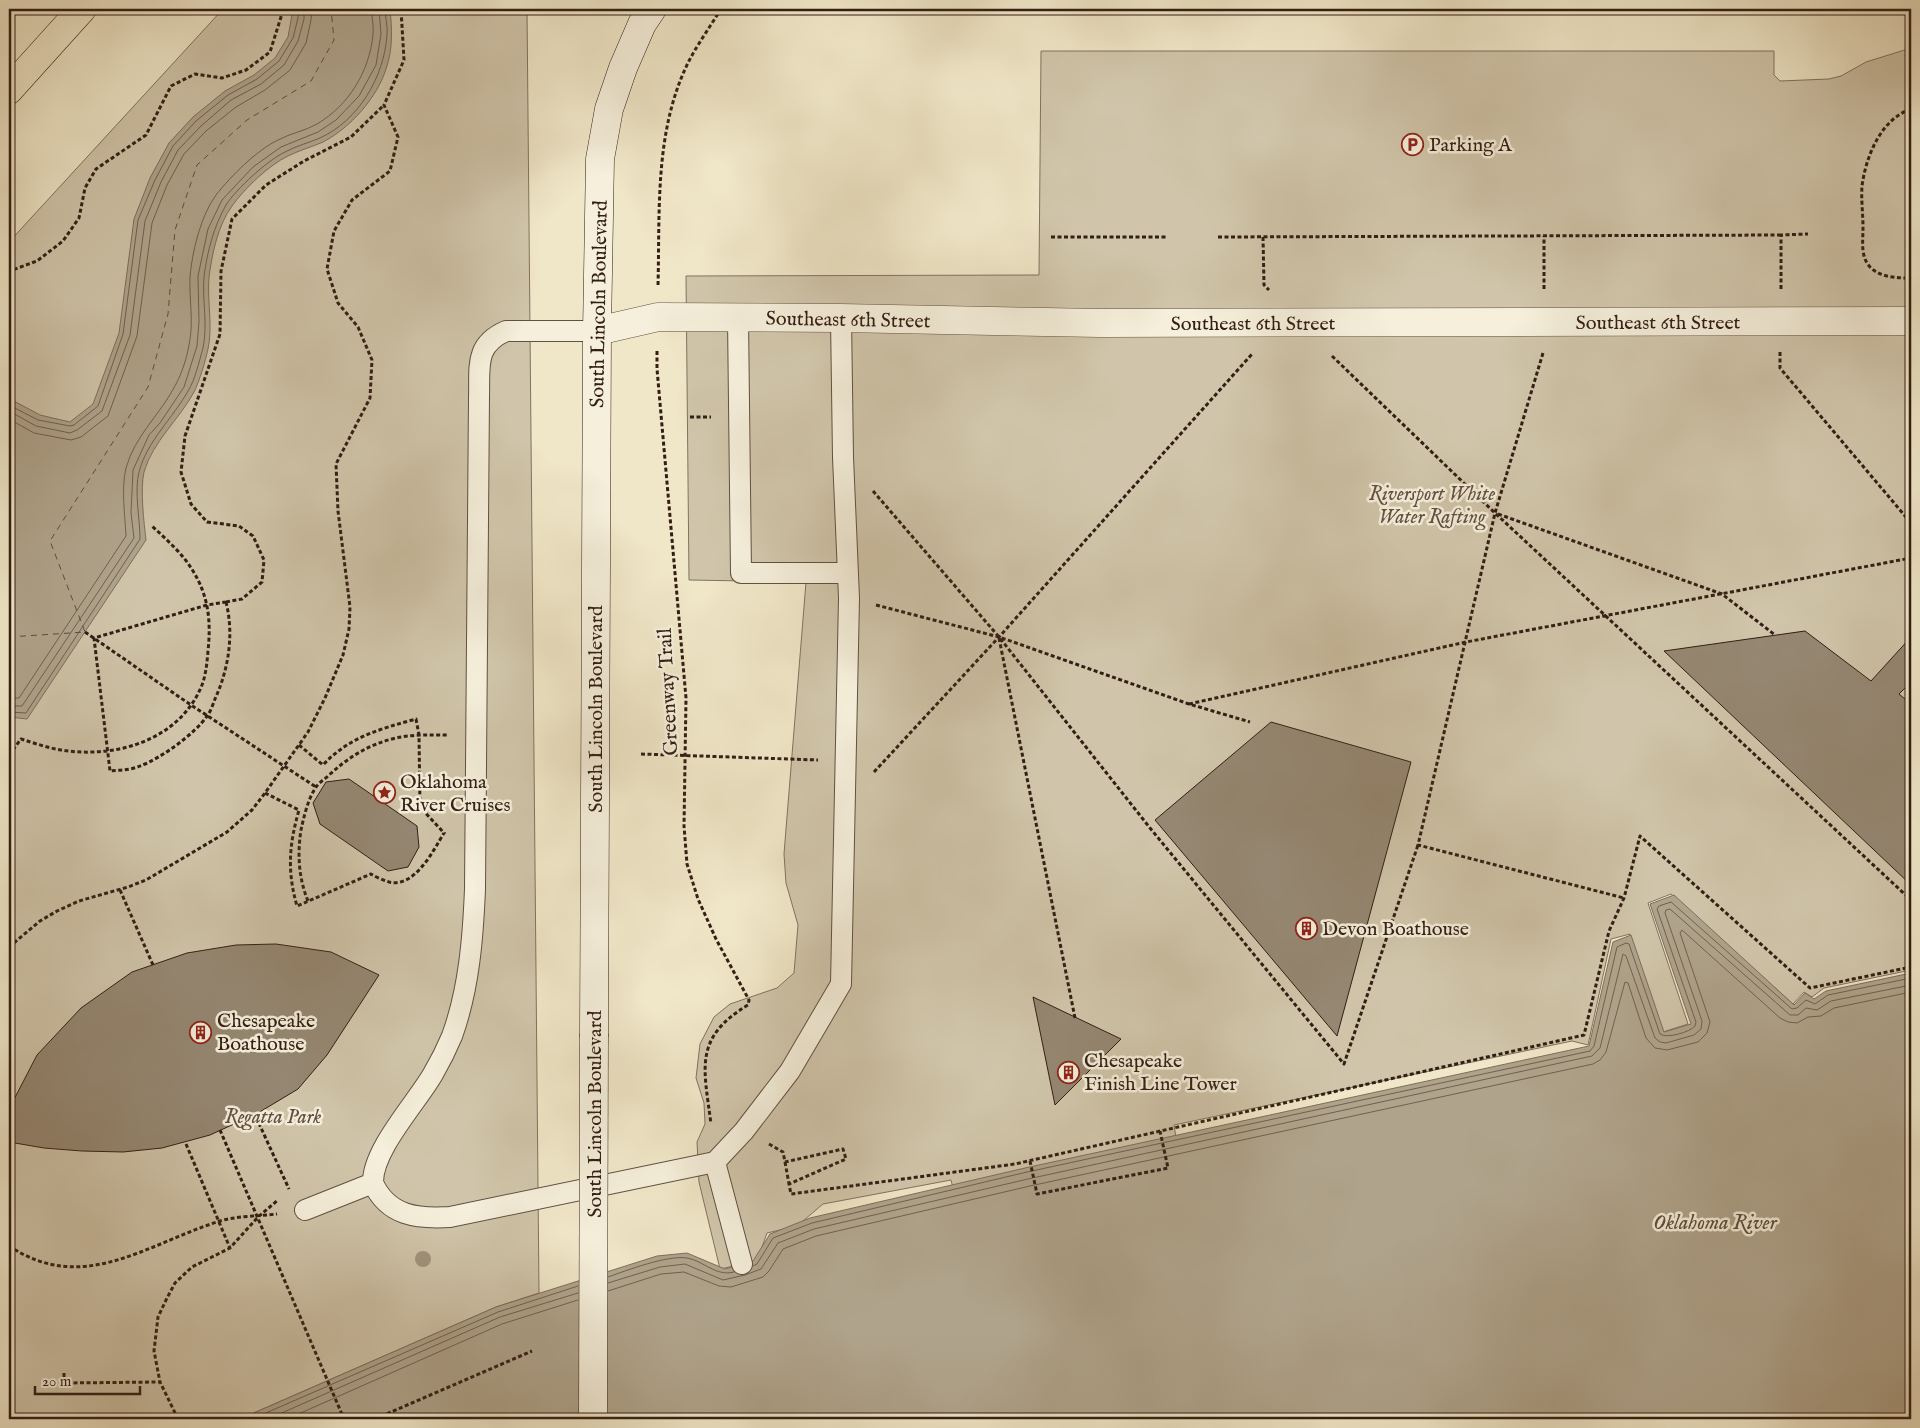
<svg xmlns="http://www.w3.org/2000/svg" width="1920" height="1428" font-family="'IM FELL English',serif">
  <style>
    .green { fill: #d0c5aa; stroke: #817260 }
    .water { fill: #afa38b; stroke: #7d6e5c }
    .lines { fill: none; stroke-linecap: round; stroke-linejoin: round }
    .shore { stroke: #706050; stroke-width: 1 }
    .ferry { stroke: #5e4d3e; stroke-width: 1; stroke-dasharray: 6 5; stroke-linecap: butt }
    .building { fill: #958772; stroke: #321e15 }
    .service-casing { stroke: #625042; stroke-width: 22 }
    .tertiary-casing { stroke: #625042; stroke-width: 29 }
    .secondary-casing { stroke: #321e15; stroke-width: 29 }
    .motorway-casing { stroke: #321e15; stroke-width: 29 }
    .path { stroke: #321e15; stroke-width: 3; stroke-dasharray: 4 2.5; stroke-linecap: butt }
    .service { stroke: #f5efdb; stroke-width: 20 }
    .tertiary { stroke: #f5efdb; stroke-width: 28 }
    .secondary { stroke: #f5efdb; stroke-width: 28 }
    .motorway { stroke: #f0e7c8; stroke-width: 28 }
    .secondary-bridge-casing { stroke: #321e15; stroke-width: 29; stroke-linecap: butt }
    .secondary-bridge { stroke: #f5efdb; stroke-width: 28 }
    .tree { fill: #a1947e }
    .labels { text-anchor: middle; stroke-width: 5; stroke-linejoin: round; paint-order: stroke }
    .poi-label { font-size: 20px; fill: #321e15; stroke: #f5efdb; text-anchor: start }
    .street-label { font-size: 20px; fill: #321e15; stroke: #f5efdb }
    .park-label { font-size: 20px; font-style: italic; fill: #615042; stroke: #f5efdb }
    .water-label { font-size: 21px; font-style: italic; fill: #5e4d3e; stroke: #f5efdb }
  </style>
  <rect width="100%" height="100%" fill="#f0e7c8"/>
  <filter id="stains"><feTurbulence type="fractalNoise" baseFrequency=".004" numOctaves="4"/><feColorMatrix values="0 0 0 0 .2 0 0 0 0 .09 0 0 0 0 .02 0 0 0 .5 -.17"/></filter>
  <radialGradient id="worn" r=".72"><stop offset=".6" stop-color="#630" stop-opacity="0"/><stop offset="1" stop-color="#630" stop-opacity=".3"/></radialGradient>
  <path class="green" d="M 223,9 L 527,9 L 539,1293 L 496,1307 L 240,1419 L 9,1419 L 9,242 Z
    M 1911,48 L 1911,970 L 1824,988 L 1812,997 L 1804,992 L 1793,1004 L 1671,894 L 1648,903 L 1688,1024 L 1663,1032 L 1630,934 L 1611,939 L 1588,1045 L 1572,1041 L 1174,1125 L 1182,1176 L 965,1238 L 951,1180 L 823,1204 L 797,1226 L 767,1233 L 757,1261 L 720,1269 L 699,1182 L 697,1142 L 705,1124 L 704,1103 L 696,1078 L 700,1044 L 714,1017 L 730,1004 L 777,988 L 794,973 L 798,925 L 786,883 L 784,854 L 806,582 L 689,580 L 686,276 L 1039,275 L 1041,51 L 1774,51 L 1774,75 L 1780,81 L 1829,79 L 1841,76 L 1866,62 Z"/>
  <path class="water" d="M 293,9 L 390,9 C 392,28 393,50 386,69 C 377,98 350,128 323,142 C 312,147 300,150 288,156 C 269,165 244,189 232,206 C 218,225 212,254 209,277 C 207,301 213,325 208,349 C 205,362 200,380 194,392 C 179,420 153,441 144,472 C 140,489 144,523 146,540 L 27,719 L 9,717 L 9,400 L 12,400 L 40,415 L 70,422 L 93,404 L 119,333 L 134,219 L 150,178 L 169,143 L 193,117 L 225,91 L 254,75 L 275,58 L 288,37 Z
    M 1674,895 L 1794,1005 L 1805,993 L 1814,999 L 1826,991 L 1911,973 L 1911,1419 L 240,1419 L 496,1307 L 657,1256 L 687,1253 L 725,1269 L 753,1261 L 770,1234 L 810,1218 L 1025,1168 L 1589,1046 L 1613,942 L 1631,935 L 1664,1032 L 1691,1024 L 1650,904 Z"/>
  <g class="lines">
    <path class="shore" d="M 9,405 L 38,420 L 70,426 L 74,425 L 98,406 L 123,334 L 138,220 L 155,180 L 173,146 L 196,121 L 228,95 L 257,79 L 279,61 L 293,38 L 298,18 L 298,9
      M 9,411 L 36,426 L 70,433 L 77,430 L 102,411 L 130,335 L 145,221 L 161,182 L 178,150 L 201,126 L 231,100 L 261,84 L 284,65 L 298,41 L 304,19 L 304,9
      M 9,419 L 34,433 L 71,440 L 81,437 L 108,416 L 137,336 L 152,223 L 167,185 L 184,154 L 206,131 L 236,107 L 265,90 L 290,70 L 306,43 L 311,20 L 312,9
      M 9,698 L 19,698 L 126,536 C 125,515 121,488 126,468 C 135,435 161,414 176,384 C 182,373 187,357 189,345 C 194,322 189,299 190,277 C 192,252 201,215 216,195 C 231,176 257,150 278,140 C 291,133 305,131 317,124 C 349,105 369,72 373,35 C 374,27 372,17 371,9
      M 9,706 L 22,706 L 134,538 L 131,513 L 133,470 L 149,435 L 160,423 L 184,387 L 197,346 L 199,322 L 198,276 L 208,229 L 222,200 L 253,167 L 281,147 L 318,132 L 336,120 L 359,96 L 376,65 L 381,34 L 379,9
      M 9,712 L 26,713 L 140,539 C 140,519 134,491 139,472 C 147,441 173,418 188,391 C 195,380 199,362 203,348 C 208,325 202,300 204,277 C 207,252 214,226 226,205 C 236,189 268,160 285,152 C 296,146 308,143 320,138 C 359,120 384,77 387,35 C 388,26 385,17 385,9
      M 753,1266 L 757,1264 L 773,1238 L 812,1223 L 1027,1172 L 1590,1051 L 1594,1046 L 1617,947 L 1626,943 L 1629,944 L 1660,1034 C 1667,1039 1690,1032 1695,1026 L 1696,1022 L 1657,909 L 1659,906 L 1671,902 L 1792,1009 L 1797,1008 L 1806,1000 L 1815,1004 L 1828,995 L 1911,978
      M 745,1275 L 761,1269 L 778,1243 L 814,1229 L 1028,1179 L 1592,1056 L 1600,1048 L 1623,954 L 1626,956 L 1655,1038 L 1660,1042 L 1666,1043 L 1694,1035 L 1701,1029 L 1702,1021 L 1665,913 L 1666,910 L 1670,909 L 1790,1015 L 1798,1015 L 1806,1008 L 1817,1010 L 1831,1001 L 1911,985
      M 608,1277 C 628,1270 667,1255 687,1258 C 704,1261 716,1277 734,1272
      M 608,1283 L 660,1267 L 685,1264 L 723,1280 L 745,1275
      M 608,1291 L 661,1274 L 684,1272 L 719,1286 L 731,1287 L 763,1277 L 769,1271 L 783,1249 L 816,1236 L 1030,1186 L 1593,1064 L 1600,1060 L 1606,1052 L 1625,982 L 1628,983 L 1646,1038 L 1655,1048 L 1667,1050 L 1698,1042 L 1707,1033 L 1710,1022 L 1680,933 L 1682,930 L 1780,1018 L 1788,1022 L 1797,1023 L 1808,1017 L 1821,1016 L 1834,1008 L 1911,992
      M 252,1419 L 498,1312 L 578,1286
      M 268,1419 L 500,1317 L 578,1293
      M 287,1419 L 502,1324 L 578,1300"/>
    <path class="ferry" d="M 9,637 L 85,632 L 50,541 L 148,387 L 168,314 L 175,230 L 197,165 L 247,120 L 311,81 L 334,40 L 331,9"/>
  </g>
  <path class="building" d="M 1805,631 L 1871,681 L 1911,637 L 1911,682 L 1899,694 L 1911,704 L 1911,885 L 1664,651 Z
    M 1271,722 L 1411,762 L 1337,1036 L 1155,820 Z
    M 349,779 L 417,826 L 419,847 L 408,867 L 388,871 L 320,824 L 313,803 L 326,782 Z
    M 276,944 L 331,952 L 379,975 L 327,1055 L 298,1089 L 258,1113 L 210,1135 L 162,1148 L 123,1152 L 82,1151 L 44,1148 L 9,1142 L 9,1109 L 37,1055 L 81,1008 L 132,972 L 187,953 L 236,945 Z
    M 1033,997 L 1121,1039 L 1055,1105 Z"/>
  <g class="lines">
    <defs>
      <path id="service" d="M 738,318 L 741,573 L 848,573
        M 715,1162 L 742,1264
        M 373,1183 C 372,1150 417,1102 433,1074 C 440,1062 447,1048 452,1036 C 469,989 473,938 475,889 L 479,397 C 480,367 474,345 506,331 L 597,331
        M 305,1210 L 373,1183 C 388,1216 417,1219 450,1217 L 715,1162 L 744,1131 L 790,1071 L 841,984 L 849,598 L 843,457 L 841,318"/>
      <path id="tertiary" d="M 597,331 L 658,317 L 841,318 L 1100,323 L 1911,321"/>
      <path id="secondary" d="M 594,1034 L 597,331 L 600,159 L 609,109 L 623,68 L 642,24 L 652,9"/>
      <path id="motorway" d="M 9,90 L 82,9"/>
    </defs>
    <use href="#service" class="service-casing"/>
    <use href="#tertiary" class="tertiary-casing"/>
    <use href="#secondary" class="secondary-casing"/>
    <use href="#motorway" class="motorway-casing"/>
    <path class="path" d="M 1911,109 C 1881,119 1866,156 1862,186 C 1861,199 1863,214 1863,228 C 1863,242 1860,257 1871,268 C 1882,278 1898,278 1911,278
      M 1051,237 L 1166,237
      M 1218,237 L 1781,235
      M 1263,237 L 1264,285 L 1269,290
      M 9,274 L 15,269 L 37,261 L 63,241 L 79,218 L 85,188 L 96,169 L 146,135 L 171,86 L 195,74 L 222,78 L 246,70 L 270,52 L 281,17 L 283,9
      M 658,285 C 660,208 654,127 691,57 C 700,41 711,25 721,9
      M 1544,289 L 1544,236
      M 1781,289 L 1781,235 L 1808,234
      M 657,351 L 657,369 L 686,698 L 684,826 L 687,864 L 698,899 L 716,939 L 749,1000 L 748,1005 C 693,1038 704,1068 711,1124
      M 1780,352 L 1780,368 L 1911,523
      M 1543,353 L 1495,513 L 1418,845 L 1624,898
      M 1332,356 L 1495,513 L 1911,900
      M 690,417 L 711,417
      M 873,491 L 999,637 L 1150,828 L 1344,1064 L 1418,845
      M 1498,514 L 1722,594 L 1775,635
      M 226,602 L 242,599 L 262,582 L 264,560 L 253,536 L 239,526 L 207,522 L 191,504 L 181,472 L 185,436 L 220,334 L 221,271 L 232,219 L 266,185 L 304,161 L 351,137 L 384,105
      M 226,602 C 234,634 229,668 215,699 C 213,704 211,711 207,716 C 196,733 160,759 140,766 C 131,770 120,770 110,771 L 94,638 L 207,605 Z
      M 876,605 L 999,637 L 1189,704 L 1250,722
      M 85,632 L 191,705 L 316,787
      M 999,638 L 1075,1018
      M 1189,704 L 1466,642 L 1911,558
      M 299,745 L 323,765 C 349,737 380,729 416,719 L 419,735 L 420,807 L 445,834
      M 641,754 L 818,760
      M 9,755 L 21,739 C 34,743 48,748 61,750 C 116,759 180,740 202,685 C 206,674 207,663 208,651 C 211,622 209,597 193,571 C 183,554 167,540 152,526
      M 874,772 L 999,637 L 1252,354
      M 265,793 L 299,810 C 289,845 287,871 297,906 L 371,874 C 376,877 383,880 389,882 C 415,888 433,851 444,833
      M 120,890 L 153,965
      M 308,901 C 299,879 297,855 301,830 C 304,816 308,799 316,787 C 319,783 323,780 327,777 C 347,758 369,744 396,738 C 413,734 431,735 449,735
      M 9,947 L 40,921 L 57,911 L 79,901 L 128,887 L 146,880 L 227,832 L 252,810 L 265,793 L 308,732 L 325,698 L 343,655 L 349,629 L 350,607 L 338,511 L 336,464 L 370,398 L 372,360 L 358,327 L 338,303 L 327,269 L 334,231 L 352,200 L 390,171 L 398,137 L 384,105 L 404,60 L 401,9
      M 256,1117 L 289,1189
      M 220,1130 L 344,1419
      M 186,1144 L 230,1248
      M 769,1144 L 783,1152 L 785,1162 L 843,1149 L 846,1159 L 789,1184 L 791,1194 L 1015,1164 L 1584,1035 L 1609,931 L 1624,898 L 1640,836 L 1810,988 L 1911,967
      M 1030,1161 L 1037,1194 L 1168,1168 L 1160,1131
      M 785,1162 L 789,1184
      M 9,1246 C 83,1295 145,1245 217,1222 C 233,1216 260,1216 277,1214
      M 64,1373 L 64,1383 L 160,1382
      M 178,1419 L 160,1382 L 154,1351 L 158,1317 L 167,1298 L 175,1283 L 192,1267 L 230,1248 L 258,1217 L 278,1200
      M 375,1419 L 532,1351"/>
    <use href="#service" class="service"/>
    <use href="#tertiary" class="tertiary"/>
    <use href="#secondary" class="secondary"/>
    <use href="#motorway" class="motorway"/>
    <defs>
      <path id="secondary-bridge" d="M 593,1419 L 594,1034"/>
    </defs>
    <use href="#secondary-bridge" class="secondary-bridge-casing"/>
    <use href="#secondary-bridge" class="secondary-bridge"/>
  </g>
  <circle class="tree" cx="423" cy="1259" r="8"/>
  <defs>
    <symbol id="parking-ring" viewBox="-11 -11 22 22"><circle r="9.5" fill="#f5efdb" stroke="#8f2418" stroke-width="1.5"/><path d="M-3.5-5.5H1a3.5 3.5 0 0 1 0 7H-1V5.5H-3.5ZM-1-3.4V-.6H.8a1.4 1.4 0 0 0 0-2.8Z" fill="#8f2418"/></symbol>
    <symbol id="sight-ring" viewBox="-11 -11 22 22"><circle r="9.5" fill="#f5efdb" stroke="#8f2418" stroke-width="1.5"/><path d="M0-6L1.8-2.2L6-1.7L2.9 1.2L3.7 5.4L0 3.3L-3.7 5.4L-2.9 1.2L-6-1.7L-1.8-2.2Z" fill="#8f2418"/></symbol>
    <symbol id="building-ring" viewBox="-11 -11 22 22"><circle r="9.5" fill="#f5efdb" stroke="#8f2418" stroke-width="1.5"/><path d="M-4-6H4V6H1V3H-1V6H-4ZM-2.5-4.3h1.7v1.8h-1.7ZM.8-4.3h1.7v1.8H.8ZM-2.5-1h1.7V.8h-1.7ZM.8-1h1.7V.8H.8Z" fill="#8f2418"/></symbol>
  </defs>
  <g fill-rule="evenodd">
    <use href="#parking-ring" x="1400" y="132" width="25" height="25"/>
    <use href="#sight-ring" x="372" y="780" width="25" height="25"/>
    <use href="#building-ring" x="1294" y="916" width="25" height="25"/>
    <use href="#building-ring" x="188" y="1020" width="25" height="25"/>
    <use href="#building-ring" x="1056" y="1060" width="25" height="25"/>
  </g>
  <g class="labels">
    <g class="poi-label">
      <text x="1429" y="151">Parking A</text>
      <text x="400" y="788">Oklahoma<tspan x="400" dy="23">River Cruises</tspan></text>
      <text x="1322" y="935">Devon Boathouse</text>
      <text x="217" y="1027">Chesapeake<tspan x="217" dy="23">Boathouse</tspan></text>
      <text x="1084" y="1067">Chesapeake<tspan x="1084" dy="23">Finish Line Tower</tspan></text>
    </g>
    <g class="street-label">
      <text transform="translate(598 304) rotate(-89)" y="7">South Lincoln Boulevard</text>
      <text transform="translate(848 319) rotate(1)" y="7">Southeast 6th Street</text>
      <text x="1658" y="329">Southeast 6th Street</text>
      <text x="1253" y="330">Southeast 6th Street</text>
      <text transform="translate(667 692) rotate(-93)" y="7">Greenway Trail</text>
      <text transform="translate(595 709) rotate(-90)" y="7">South Lincoln Boulevard</text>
      <text transform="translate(594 1114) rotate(-90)" y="7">South Lincoln Boulevard</text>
    </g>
    <g class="park-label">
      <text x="1432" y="500">Riversport White<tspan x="1432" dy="23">Water Rafting</tspan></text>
      <text x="273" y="1123">Regatta Park</text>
    </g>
    <g class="water-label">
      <text x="1715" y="1229">Oklahoma River</text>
    </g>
  </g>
  <rect width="1920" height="1428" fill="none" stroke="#f0e7c8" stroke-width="30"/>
  <rect x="10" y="10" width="1900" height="1408" fill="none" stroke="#321e15" stroke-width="2.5"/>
  <rect x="15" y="15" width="1890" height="1398" fill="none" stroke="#321e15"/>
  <path d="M35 1386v8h105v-8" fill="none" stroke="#321e15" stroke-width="2.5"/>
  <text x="42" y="1386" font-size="15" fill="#321e15" stroke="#f5efdb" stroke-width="4" paint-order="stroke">20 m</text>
  <rect width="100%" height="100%" filter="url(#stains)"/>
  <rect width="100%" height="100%" fill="url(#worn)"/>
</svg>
